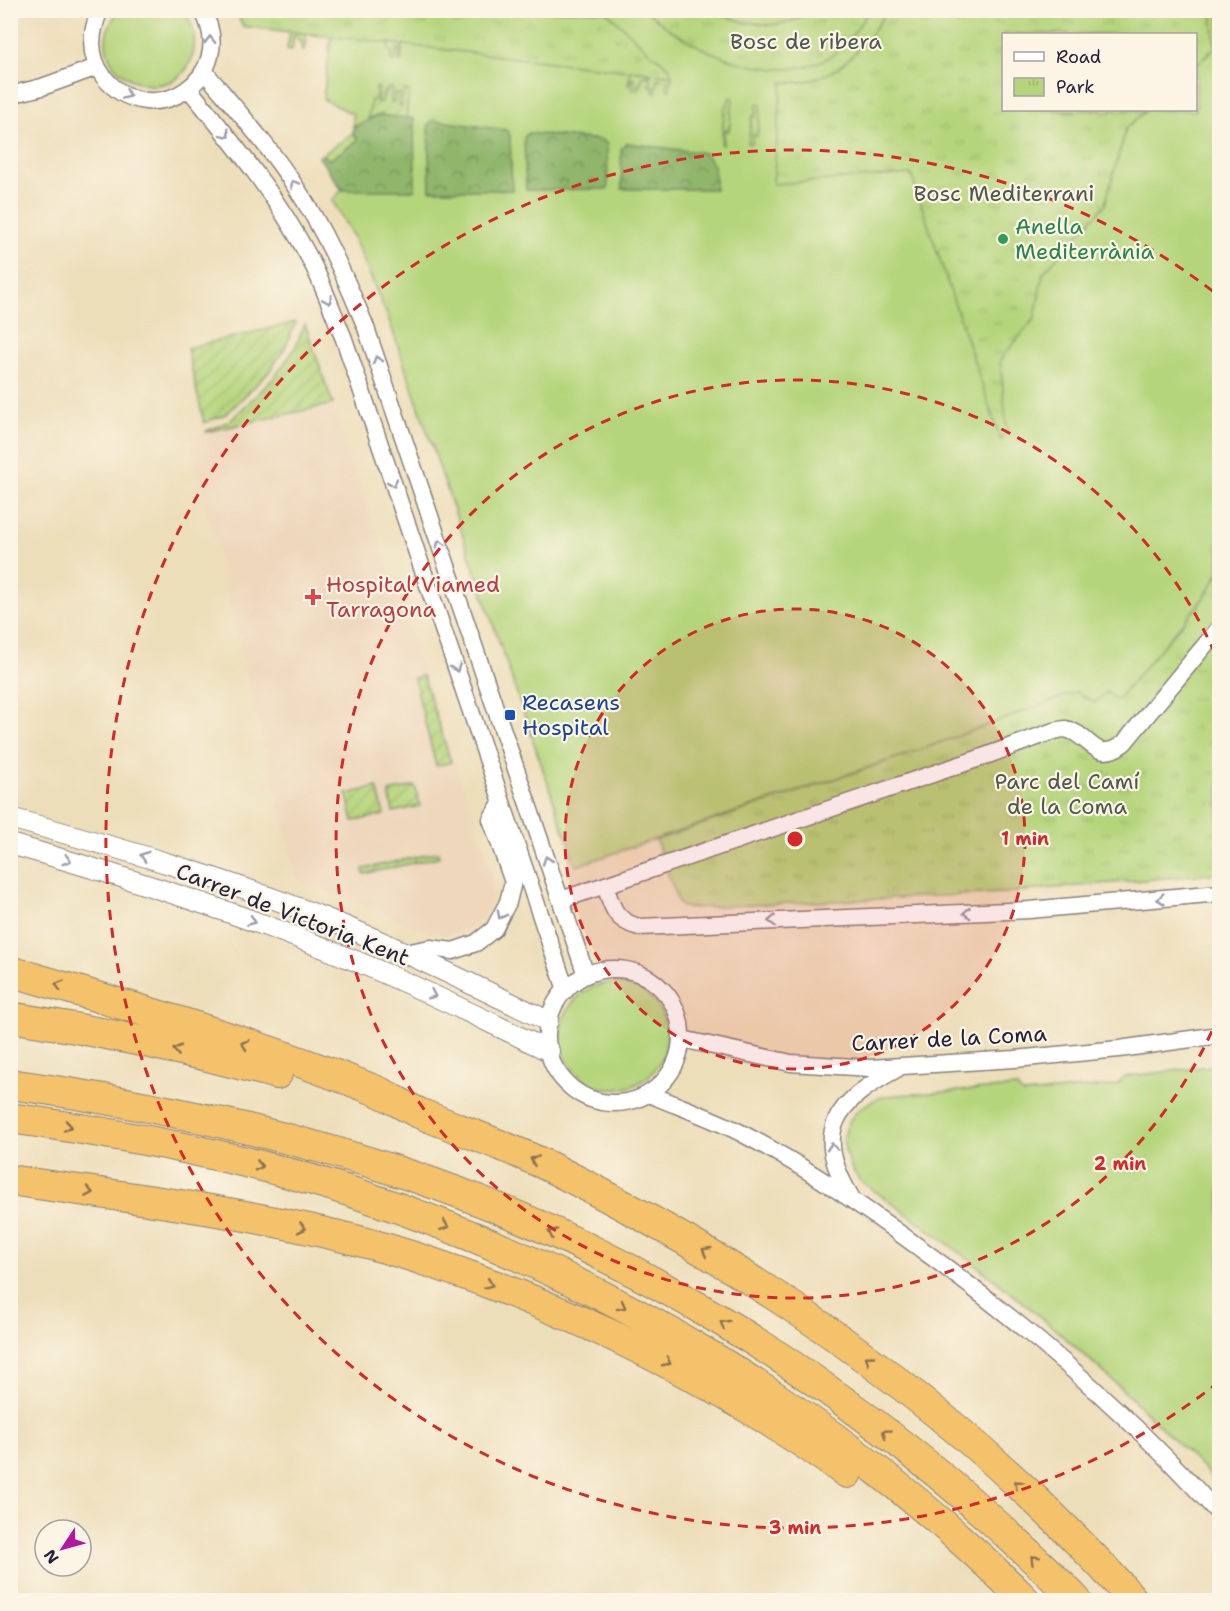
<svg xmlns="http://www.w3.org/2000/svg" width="1230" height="1611" font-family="'Shantell Sans',sans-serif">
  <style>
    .built { fill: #eed7bb }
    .grass { fill: #b5d57c; stroke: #6c7c5c; stroke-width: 1.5; fill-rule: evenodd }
    .forest { fill: url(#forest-crowns); stroke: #596c54; stroke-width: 1.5 }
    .park { fill: url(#park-tufts); stroke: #6c7c5c; stroke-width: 1.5 }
    .garden { fill: url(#garden-furrows); stroke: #6c7c5c; stroke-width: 1.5 }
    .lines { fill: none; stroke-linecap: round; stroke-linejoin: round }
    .minor-casing { stroke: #88807a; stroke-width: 19 }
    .tertiary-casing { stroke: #88807a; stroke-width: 22 }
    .motorway-casing { stroke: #88807a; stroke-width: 32 }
    .minor { stroke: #fff; stroke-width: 16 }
    .tertiary { stroke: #fff; stroke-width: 20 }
    .motorway { stroke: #f4c26a; stroke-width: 30 }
    .oneway { stroke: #9c9ca7 }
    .oneway2 { stroke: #8b7252 }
    .ring { fill: none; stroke: #d62828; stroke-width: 3; stroke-dasharray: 10 8 }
    .leisure-dot { fill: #2e9e5b; stroke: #fcf5e5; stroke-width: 2 }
    .health-dot { fill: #e0444e; stroke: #fcf5e5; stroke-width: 2 }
    .transit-dot { fill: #1a4fb4; stroke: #fcf5e5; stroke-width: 2 }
    .labels { text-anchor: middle; stroke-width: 4.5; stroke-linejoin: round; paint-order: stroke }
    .park-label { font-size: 22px; fill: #4e584e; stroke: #fcf5e5 }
    .leisure-label { font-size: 22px; fill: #27864d; stroke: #fcf5e5; text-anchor: start }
    .health-label { font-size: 22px; fill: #be3a42; stroke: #fcf5e5; text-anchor: start }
    .transit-label { font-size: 22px; fill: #164399; stroke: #fcf5e5; text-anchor: start }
    .street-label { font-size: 22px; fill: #22223b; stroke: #fcf5e5 }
    .centre { fill: #d62828; stroke: #fcf5e5; stroke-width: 3 }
    .ring-label { font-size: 18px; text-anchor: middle; font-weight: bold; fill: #d62828; stroke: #fcf5e5; stroke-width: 4.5; stroke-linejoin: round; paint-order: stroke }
  </style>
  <defs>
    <pattern id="forest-crowns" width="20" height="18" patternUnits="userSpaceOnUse" patternTransform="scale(1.5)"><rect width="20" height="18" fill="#90b66c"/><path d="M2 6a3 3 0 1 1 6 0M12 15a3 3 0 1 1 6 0" fill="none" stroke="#75945a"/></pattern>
    <pattern id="park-tufts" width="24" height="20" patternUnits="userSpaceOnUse" patternTransform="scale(1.5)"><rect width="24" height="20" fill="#b5d57c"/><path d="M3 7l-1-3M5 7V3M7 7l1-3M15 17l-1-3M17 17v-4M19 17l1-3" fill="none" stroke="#9bb76c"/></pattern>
    <pattern id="garden-furrows" width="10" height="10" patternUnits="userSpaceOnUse" patternTransform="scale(1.5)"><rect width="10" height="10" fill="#b5d57c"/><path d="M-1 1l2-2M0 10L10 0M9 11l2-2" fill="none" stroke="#9bb76c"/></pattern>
  </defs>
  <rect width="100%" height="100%" fill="#fcf5e5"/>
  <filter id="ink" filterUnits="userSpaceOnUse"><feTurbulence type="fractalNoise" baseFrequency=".0167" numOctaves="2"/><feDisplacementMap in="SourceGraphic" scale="12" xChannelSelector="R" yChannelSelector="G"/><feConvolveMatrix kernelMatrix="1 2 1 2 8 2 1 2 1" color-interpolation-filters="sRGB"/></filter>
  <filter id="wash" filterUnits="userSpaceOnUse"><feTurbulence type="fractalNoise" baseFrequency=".008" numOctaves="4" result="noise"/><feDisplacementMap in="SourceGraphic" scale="24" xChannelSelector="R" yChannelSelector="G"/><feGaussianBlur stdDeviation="1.35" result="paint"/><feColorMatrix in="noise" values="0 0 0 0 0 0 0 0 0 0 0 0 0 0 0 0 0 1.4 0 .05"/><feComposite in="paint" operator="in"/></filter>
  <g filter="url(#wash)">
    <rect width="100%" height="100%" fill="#eddeba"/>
    <path class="built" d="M 333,404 L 492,873 L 494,892 L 489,908 L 477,924 L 460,933 L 441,935 L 424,930 L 297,880 L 189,436 Z"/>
    <path class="grass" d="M 119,11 L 182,11 C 192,20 196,35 194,49 C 181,121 68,72 119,11 Z
      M 237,11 L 1219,11 L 1220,541 L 1216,548 L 1219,550 L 1219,573 L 1204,598 L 1117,701 L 1096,703 L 1076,692 L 926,748 L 576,866 L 389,320 L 353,236 L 332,200 L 342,190 L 319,157 L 353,133 L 353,114 L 323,99 L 331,37 L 242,26 ZM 1004,34 L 1196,34 L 1196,110 L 1004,110 Z
      M561 1036a53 53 0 1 1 106 0a53 53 0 1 1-106 0Z
      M 1219,1065 L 1220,1065 L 1219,1486 C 1202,1466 1181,1447 1162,1428 C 1070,1336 967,1254 860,1181 C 833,1145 841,1110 885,1096 L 1016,1087 L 1024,1094 L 1117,1085 L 1124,1077 Z"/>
    <path class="forest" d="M 380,115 L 414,119 L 415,190 L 343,190 L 319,157 L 323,154 L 329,160 L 358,140 L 353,133 L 353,126 C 364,124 369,118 380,115 Z
      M 433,120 L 506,130 L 510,135 L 512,190 L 430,190 L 428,125 Z
      M 529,133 L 602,140 L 607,144 L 608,189 L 526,190 L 524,137 Z
      M 627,143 L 704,153 C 715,163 716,175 715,189 L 622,189 L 621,149 Z"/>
    <path class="park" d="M 237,11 L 606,11 L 646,49 L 669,67 L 672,76 L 242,26 Z
      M 647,11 L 707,11 L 745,22 L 771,25 L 792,21 L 810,11 L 869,11 C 860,24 850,41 838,51 C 784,94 690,51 647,11 Z
      M 887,11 L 1212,11 L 1215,47 L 1196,65 L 1196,34 L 1004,34 L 1004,110 L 1147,110 L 1126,128 L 1105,205 L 1043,273 L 1035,318 L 1000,360 L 1007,430 L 1001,441 L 911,174 L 773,184 L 782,82 C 834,87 861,49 887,11 Z
      M 1219,573 L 1219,873 L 1003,893 L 688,908 L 682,907 L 678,902 L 656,840 L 926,748 L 1076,692 L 1095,703 L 1106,692 L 1117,700 L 1204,598 Z"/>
    <path class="garden" d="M 290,31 L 307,34 L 304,51 L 301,51 L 301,42 L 298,41 L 298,36 L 294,36 L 292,50 L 287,49 Z
      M 389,43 L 403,45 L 401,62 L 399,62 L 400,49 L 397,49 L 395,61 L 391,60 L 392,52 L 388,51 Z
      M 630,70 L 648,72 L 648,77 L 642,76 L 641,86 L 638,85 L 638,90 L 633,90 L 634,78 L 631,78 L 630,86 L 628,86 Z
      M 651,73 L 672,76 L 670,90 L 667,89 L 668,80 L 658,79 L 656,93 L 653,92 L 654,86 L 649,86 Z
      M 376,87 L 379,88 L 377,102 L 382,102 L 384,91 L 387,91 L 388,88 L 392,88 L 391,102 L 394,102 L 395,93 L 400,94 L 398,105 L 401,106 L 404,90 L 409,90 L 406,118 L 380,115 L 368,118 L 371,100 L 375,100 Z
      M 729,98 L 733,98 L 729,131 L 725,130 L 723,145 L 721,145 L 725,106 L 728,106 Z
      M 757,104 L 761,105 L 757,136 L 753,135 L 752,143 L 748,143 L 752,116 L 755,117 Z
      M 296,322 L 285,348 L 268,373 L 226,414 L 204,423 L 187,348 Z
      M 305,324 L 333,404 L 206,432 L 206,431 L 230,421 L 274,378 L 294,350 Z
      M 423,676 L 451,762 L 436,766 L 414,678 Z
      M 415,786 L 420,806 L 393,812 L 389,792 Z
      M 377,787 L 384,815 L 353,821 L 347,794 Z
      M 438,852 L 439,857 L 364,874 L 363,869 Z"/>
  </g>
  <g filter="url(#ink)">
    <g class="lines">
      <defs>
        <path id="minor" d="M 100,10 C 90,33 88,55 103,76 C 151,137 241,76 202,10
          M 204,71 C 235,108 268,145 295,186 C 324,229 345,277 365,325 L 586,975
          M 189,89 C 235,145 281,201 314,267 C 325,290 334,315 344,339 L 566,990
          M 10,95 L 42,87 L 97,67
          M 605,885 C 612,907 615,921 639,927 L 1029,910 L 1220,893
          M 561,900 L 977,759 L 1051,732 C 1055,731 1061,729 1065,729 C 1090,733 1094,766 1124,743 L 1220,627
          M 405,953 L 430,948 L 453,951 L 476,943 L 494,929 L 508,902 L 513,882 L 491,819 L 501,803
          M547 1036a67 67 0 1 1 134 0a67 67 0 1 1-134 0Z
          M 682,1039 L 791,1063 L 870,1068 L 1015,1059 L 1119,1049 L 1220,1035
          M 649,1094 C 680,1107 712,1118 741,1133 C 809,1168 871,1212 932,1257 C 1035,1333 1134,1419 1220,1515
          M 851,1197 C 811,1131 836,1102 897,1069"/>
        <path id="tertiary" d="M 10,818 C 119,848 228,879 332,921 C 406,951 477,987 548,1021
          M 10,844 C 140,881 269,922 393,977 C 445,1000 497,1026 549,1051"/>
        <path id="motorway" d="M 10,971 C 132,1007 254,1042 372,1089 C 389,1095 403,1106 419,1113 C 463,1131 509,1147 552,1168 C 725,1255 886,1359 1027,1492 C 1064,1527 1100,1562 1133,1600
          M 10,1017 C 100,1031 189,1050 277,1074
          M 10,1084 C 145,1103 277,1131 406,1174 C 620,1245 830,1374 997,1525 C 1024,1550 1051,1574 1076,1600
          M 10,1118 C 128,1135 246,1157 358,1194 C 608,1277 838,1415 1025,1600
          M 10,1180 C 130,1198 251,1212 367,1243 C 411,1255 454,1270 496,1286 C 621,1334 738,1395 847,1473"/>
      </defs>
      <use href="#minor" class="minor-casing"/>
      <use href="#tertiary" class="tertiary-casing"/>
      <use href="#motorway" class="motorway-casing"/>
      <use href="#minor" class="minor"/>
      <use href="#tertiary" class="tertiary"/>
      <use href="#motorway" class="motorway"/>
    </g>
    <defs><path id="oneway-chevron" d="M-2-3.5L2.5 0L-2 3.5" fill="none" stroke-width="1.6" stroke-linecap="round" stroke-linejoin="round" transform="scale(1.5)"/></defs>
    <g class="oneway">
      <use href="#oneway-chevron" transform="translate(210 40) rotate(-91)"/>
      <use href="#oneway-chevron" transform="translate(127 95) rotate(25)"/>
      <use href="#oneway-chevron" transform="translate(226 134) rotate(50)"/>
      <use href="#oneway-chevron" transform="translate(294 184) rotate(-124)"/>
      <use href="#oneway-chevron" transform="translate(328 300) rotate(67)"/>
      <use href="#oneway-chevron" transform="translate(377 360) rotate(-109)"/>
      <use href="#oneway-chevron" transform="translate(393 483) rotate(71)"/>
      <use href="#oneway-chevron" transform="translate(440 544) rotate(-109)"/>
      <use href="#oneway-chevron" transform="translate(456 668) rotate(71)"/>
      <use href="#oneway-chevron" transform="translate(144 856) rotate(-163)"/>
      <use href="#oneway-chevron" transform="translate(67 860) rotate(16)"/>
      <use href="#oneway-chevron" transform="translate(547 860) rotate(-109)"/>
      <use href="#oneway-chevron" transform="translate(1161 899) rotate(174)"/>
      <use href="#oneway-chevron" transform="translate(967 913) rotate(178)"/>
      <use href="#oneway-chevron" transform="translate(501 915) rotate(118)"/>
      <use href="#oneway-chevron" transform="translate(252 921) rotate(20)"/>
      <use href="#oneway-chevron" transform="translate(772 921) rotate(178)"/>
      <use href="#oneway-chevron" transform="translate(432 995) rotate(25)"/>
      <use href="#oneway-chevron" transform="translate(832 1147) rotate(-93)"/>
    </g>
    <g class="oneway2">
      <use href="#oneway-chevron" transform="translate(59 985) rotate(-163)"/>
      <use href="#oneway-chevron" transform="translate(245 1044) rotate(-161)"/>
      <use href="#oneway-chevron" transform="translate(177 1050) rotate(-167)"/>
      <use href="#oneway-chevron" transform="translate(68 1126) rotate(9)"/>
      <use href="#oneway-chevron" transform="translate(534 1160) rotate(-156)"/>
      <use href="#oneway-chevron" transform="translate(259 1166) rotate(13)"/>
      <use href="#oneway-chevron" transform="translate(89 1192) rotate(9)"/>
      <use href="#oneway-chevron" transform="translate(445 1226) rotate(21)"/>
      <use href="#oneway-chevron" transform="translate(302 1228) rotate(13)"/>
      <use href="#oneway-chevron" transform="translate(552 1233) rotate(-155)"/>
      <use href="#oneway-chevron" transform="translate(706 1251) rotate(-149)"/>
      <use href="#oneway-chevron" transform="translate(489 1284) rotate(21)"/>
      <use href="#oneway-chevron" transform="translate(622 1306) rotate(29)"/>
      <use href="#oneway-chevron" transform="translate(724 1324) rotate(-149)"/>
      <use href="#oneway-chevron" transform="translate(869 1359) rotate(-144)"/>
      <use href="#oneway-chevron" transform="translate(667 1362) rotate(28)"/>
      <use href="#oneway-chevron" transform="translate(886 1433) rotate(-143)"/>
      <use href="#oneway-chevron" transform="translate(1018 1484) rotate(-137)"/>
      <use href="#oneway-chevron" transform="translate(1034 1559) rotate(-136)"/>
    </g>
  </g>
  <circle cx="795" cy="839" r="230" fill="#d62828" fill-opacity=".12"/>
  <g class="ring">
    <circle cx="795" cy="839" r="230"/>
    <path d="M1219 1015A459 459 0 1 1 1219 663"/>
    <path d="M1219 1382A689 689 0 1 1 1219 296"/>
  </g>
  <circle class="leisure-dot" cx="1003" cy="239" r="6"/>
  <path class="health-dot" d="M310 588h6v6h6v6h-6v6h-6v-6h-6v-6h6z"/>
  <rect class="transit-dot" x="504" y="709" width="12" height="12" rx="3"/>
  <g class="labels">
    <g class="park-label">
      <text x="806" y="49">Bosc de ribera</text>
      <text x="1004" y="201">Bosc Mediterrani</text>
      <text x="1067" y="789">Parc del Camí<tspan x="1067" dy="25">de la Coma</tspan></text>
    </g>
    <g class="leisure-label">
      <text x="1015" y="234">Anella<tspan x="1015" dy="25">Mediterrània</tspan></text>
    </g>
    <g class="health-label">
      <text x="326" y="592">Hospital Viamed<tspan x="326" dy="25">Tarragona</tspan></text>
    </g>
    <g class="transit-label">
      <text x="522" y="710">Recasens<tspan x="522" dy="25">Hospital</tspan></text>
    </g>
    <g class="street-label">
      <text transform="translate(293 914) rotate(21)" y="8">Carrer de Victoria Kent</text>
      <text transform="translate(949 1038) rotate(-3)" y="8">Carrer de la Coma</text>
    </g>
  </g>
  <circle cx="795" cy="839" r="9" class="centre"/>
  <g class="ring-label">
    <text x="1025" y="845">1 min</text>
    <text x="1120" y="1170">2 min</text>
    <text x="795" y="1534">3 min</text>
  </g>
  <rect width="1230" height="1611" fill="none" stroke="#fcf5e5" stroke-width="36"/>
  <rect x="1002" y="33" width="195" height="78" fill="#fcf5e5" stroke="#a5a1a1" stroke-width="1.5"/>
  <rect x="1014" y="52" width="30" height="9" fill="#ffffff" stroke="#a5a1a1" stroke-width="1.5"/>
  <text x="1056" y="63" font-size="18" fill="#22223b">Road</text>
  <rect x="1014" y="78" width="30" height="18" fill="url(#park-tufts)" stroke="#a5a1a1" stroke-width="1.5"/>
  <text x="1056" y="93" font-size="18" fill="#22223b">Park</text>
  <g transform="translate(63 1548) rotate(234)"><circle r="28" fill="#fcf5e5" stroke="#a5a1a1" stroke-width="1.5"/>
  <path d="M0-4.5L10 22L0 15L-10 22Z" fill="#b5179e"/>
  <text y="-9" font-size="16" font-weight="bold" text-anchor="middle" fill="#22223b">N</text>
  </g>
</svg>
